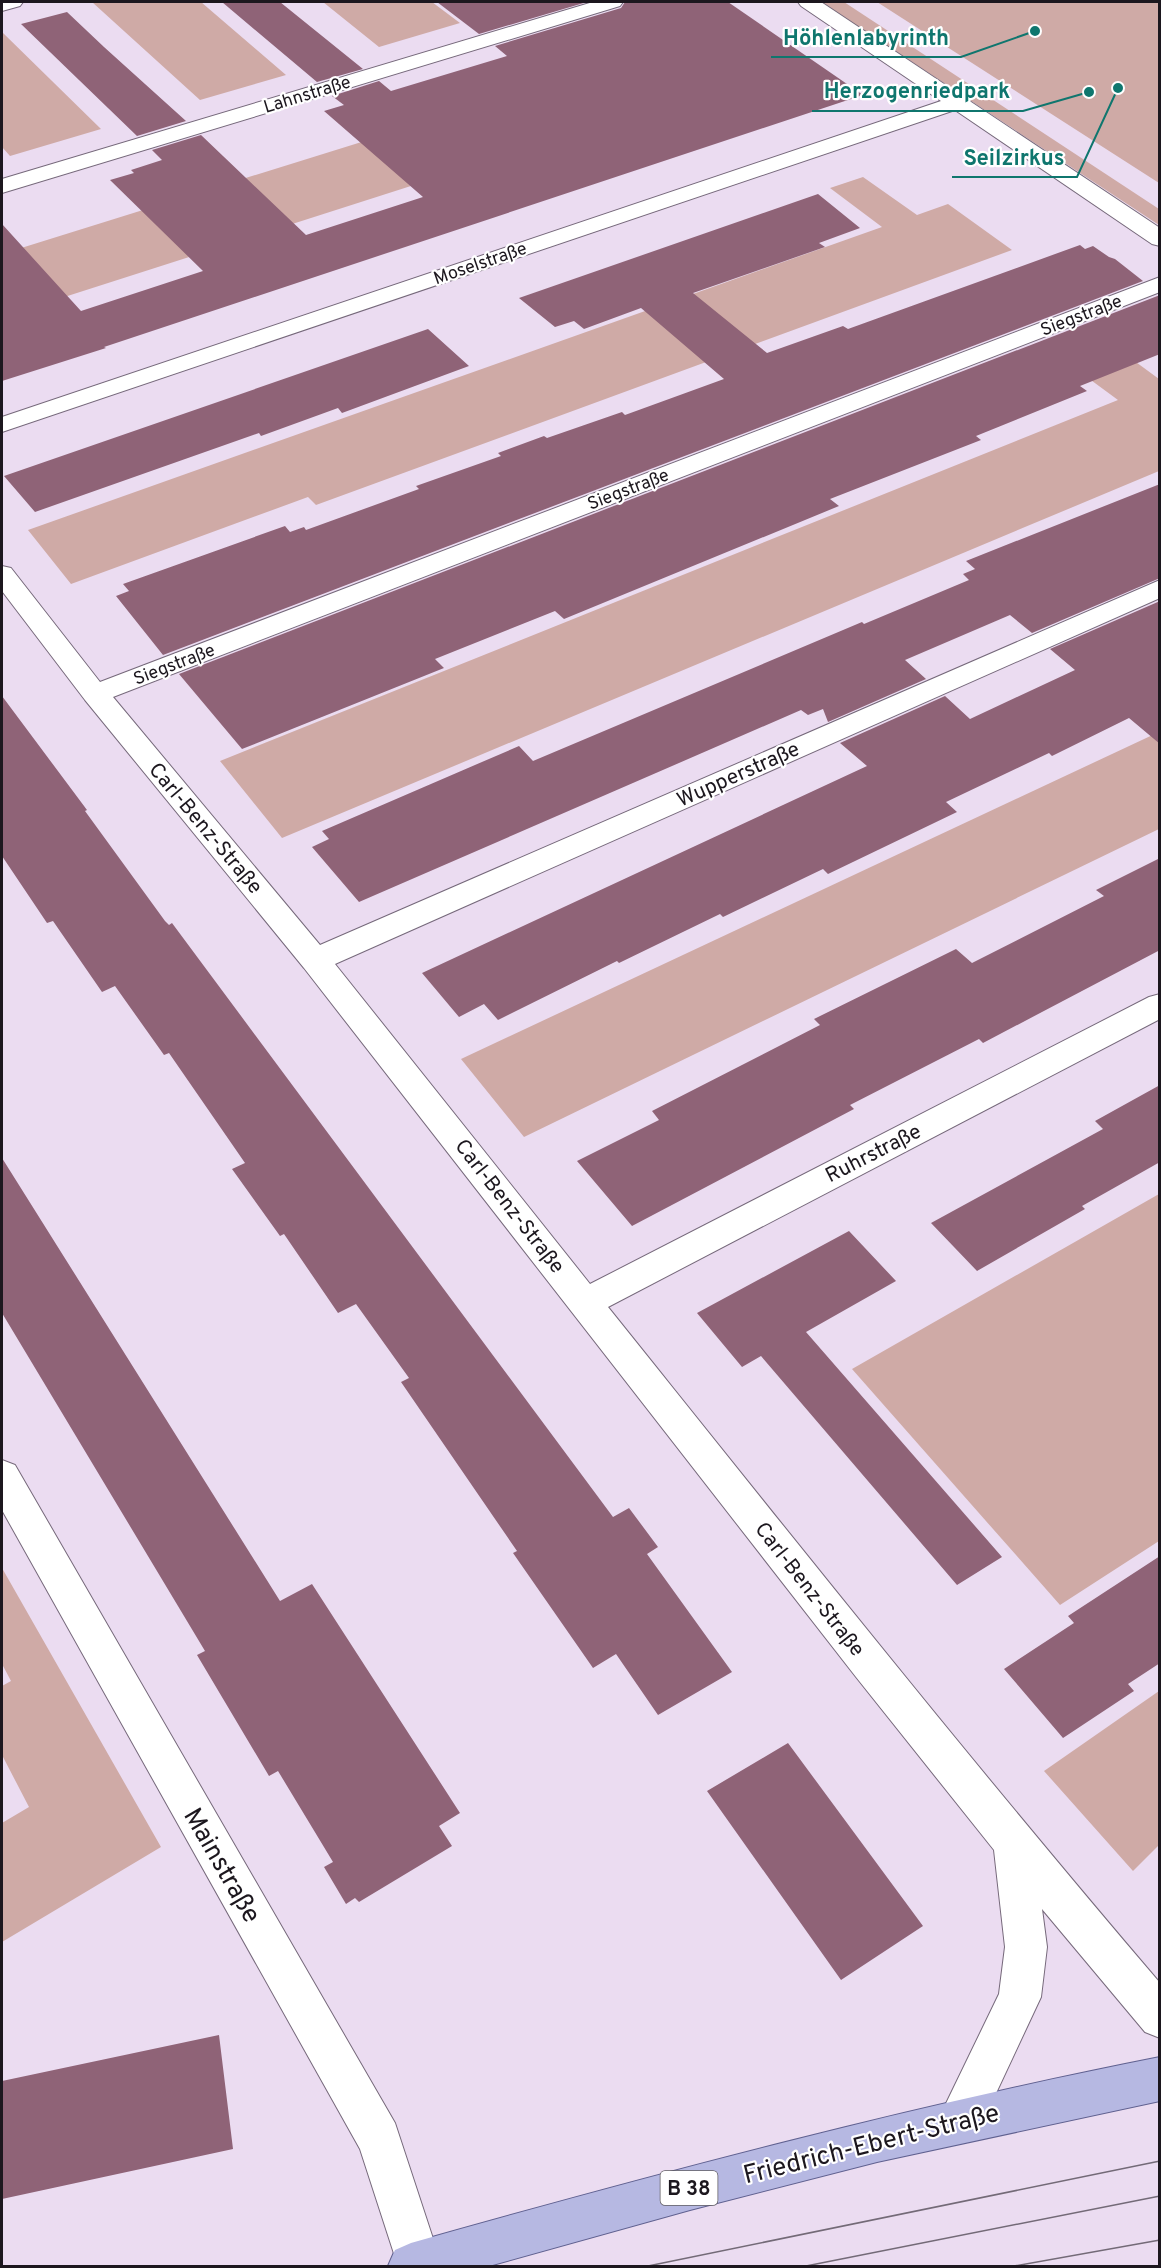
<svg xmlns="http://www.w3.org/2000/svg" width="1161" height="2268" font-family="Overpass,sans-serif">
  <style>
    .green { fill: #cfaaa6 }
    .building { fill: #8f6377 }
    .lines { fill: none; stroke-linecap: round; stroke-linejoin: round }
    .minor-casing { stroke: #76697b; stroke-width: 2 }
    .major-casing { stroke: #606190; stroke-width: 2 }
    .minor { fill: #fff; fill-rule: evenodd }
    .major { fill: #b6b8e2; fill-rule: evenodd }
    .tram { stroke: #736a77; stroke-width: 1.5 }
    .labels { text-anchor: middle; stroke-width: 4.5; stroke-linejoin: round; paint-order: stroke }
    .far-street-label { font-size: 18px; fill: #1c171e; stroke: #fff }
    .shield { fill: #fff; stroke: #605d62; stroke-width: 1.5 }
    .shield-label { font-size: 20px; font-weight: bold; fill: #1c171e }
    .street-label { font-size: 21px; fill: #1c171e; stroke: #fff }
    .near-street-label { font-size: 26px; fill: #1c171e; stroke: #fff }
    .leader { fill: none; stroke: #0f766e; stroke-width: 2 }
    .callout-dot { fill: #0f766e; stroke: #fff; stroke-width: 2 }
    .callout-label { font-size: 22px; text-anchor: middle; font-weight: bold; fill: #0f766e; stroke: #fff; stroke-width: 4.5; stroke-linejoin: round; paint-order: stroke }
  </style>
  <rect width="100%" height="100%" fill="#ebdcf1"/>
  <path class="green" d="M 92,2 L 201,2 L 286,75 L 200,100 Z
    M 323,2 L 432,2 L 460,23 L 379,47 Z
    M 821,2 L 844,2 L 1159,209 L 1159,225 Z
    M 877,2 L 1159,2 L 1159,183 Z
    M 2,32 L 101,129 L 10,156 L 2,147 Z
    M 660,49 L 757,75 L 2,317 L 2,254 Z
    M 863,177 L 917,215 L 948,204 L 1012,250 L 316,505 L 308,497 L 71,584 L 28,530 L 882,227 L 830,188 Z
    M 1095,332 L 1159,379 L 1159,471 L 282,838 L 220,761 L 1118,400 L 1050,350 Z
    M 1159,732 L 1159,829 L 524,1137 L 461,1059 Z
    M 1159,1194 L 1159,1541 L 1060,1605 L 852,1369 Z
    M 2,1568 L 161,1847 L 2,1942 L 2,1823 L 29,1807 L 2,1755 L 2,1686 L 11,1681 L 2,1664 Z
    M 1159,1691 L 1159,1845 L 1133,1871 L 1044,1771 Z"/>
  <path class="building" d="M 222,2 L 280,2 L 363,69 L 317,82 Z
    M 437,2 L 587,2 L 479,34 Z
    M 625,2 L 728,2 L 863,95 L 104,347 L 106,348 L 2,381 L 2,224 L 81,311 L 203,271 L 110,180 L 134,173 L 131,170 L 162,160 L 152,150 L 201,135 L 306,235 L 423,197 L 324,111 L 344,105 L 332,96 L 379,81 L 391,91 L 507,56 L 495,46 L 621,8 Z
    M 67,12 L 104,47 L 186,121 L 137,136 L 21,24 Z
    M 818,194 L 860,228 L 819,243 L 825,247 L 693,293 L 767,353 L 843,326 L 848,329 L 1080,245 L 1085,249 L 1093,246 L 1109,257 L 1115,259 L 1143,281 L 163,655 L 116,596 L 129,591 L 123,584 L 285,526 L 290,532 L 304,527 L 306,530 L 419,489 L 416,486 L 501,456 L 498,453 L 544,436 L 547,438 L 622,412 L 625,415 L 724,379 L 641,308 L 584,329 L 574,321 L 555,327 L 519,298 Z
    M 1160,295 L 1160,354 L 1080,386 L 1087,391 L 976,436 L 981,440 L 830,499 L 839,506 L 564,619 L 555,611 L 435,659 L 444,668 L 242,749 L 179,674 Z
    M 428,329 L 469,366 L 342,413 L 338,408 L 261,436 L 259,433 L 35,512 L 4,476 Z
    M 1160,484 L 1160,578 L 1032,633 L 1010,615 L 905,660 L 926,679 L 828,722 L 823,709 L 808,715 L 801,710 L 359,902 L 312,847 L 329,839 L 322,831 L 519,746 L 533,761 L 862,622 L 864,624 L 969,580 L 963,574 L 975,569 L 966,561 Z
    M 1160,601 L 1160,744 L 1129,718 L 1052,756 L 1049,753 L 946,802 L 957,812 L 828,874 L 823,869 L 723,917 L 720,914 L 619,963 L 617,961 L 498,1020 L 484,1004 L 459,1017 L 422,973 L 867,766 L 840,743 L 945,696 L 970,719 L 1075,670 L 1050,649 Z
    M 2,696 L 87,810 L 85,811 L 165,921 L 169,925 L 172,923 L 613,1517 L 629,1508 L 658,1547 L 647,1554 L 732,1672 L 658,1715 L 616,1654 L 593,1668 L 513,1553 L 517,1551 L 401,1382 L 409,1378 L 356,1304 L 338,1313 L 284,1234 L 280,1236 L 232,1169 L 245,1163 L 169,1053 L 164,1055 L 115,986 L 102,992 L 53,921 L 47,923 L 2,856 Z
    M 1160,858 L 1160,950 L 983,1043 L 979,1039 L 850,1105 L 854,1109 L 689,1196 L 632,1226 L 577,1161 L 659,1120 L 652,1111 L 820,1025 L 814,1019 L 956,949 L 972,963 L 1104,896 L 1096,890 Z
    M 1160,1085 L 1160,1162 L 1082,1206 L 1085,1209 L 977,1271 L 931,1223 L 1103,1129 L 1095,1121 Z
    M 2,1158 L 280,1601 L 312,1584 L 460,1813 L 439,1826 L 452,1846 L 359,1902 L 355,1898 L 346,1904 L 324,1867 L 333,1862 L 278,1771 L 269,1776 L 197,1655 L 205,1651 L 2,1313 Z
    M 849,1231 L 896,1281 L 806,1332 L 1002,1557 L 957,1585 L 761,1356 L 742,1367 L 697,1313 Z
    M 1160,1556 L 1160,1663 L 1128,1684 L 1134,1691 L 1063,1738 L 1004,1669 L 1074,1623 L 1068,1616 Z
    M 788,1743 L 923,1926 L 841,1980 L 707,1791 Z
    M 219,2035 L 233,2149 L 2,2199 L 2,2081 Z"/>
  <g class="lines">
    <defs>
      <path id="minor" d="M 2,2 L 23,2 L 20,6 L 2,11 Z
        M 593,2 L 623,2 L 620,6 L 2,193 L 2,179 Z
        M 798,2 L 821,2 L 1160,228 L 1160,246 L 1152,244 L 955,110 L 2,432 L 2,417 L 941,101 L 801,6 Z
        M 1160,277 L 1160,292 L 113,697 L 320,945 L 1160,580 L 1160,598 L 335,964 L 590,1284 L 1149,997 L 1160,994 L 1160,1019 L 608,1307 C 790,1534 971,1762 1160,1983 L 1160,2038 L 1145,2032 L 1042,1909 L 1047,1947 L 1041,1997 L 976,2136 L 960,2142 L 944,2136 L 938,2120 L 999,1994 L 1005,1947 L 994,1850 L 856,1677 L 304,968 L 85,700 L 2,591 L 2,566 L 11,568 L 100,682 Z
        M 2,1460 L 15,1465 L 395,2123 L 442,2266 L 398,2266 L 360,2149 L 2,1510 Z"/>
      <path id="major" d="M 1160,2057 L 1160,2101 L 877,2162 L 690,2210 L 489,2266 L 388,2266 L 395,2250 L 411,2243 C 659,2173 907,2107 1160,2057 Z"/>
    </defs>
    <use href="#minor" class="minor-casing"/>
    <use href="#major" class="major-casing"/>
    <use href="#minor" class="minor"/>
    <use href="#major" class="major"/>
    <path class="tram" d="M 648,2266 L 1160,2161
      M 806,2266 L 1160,2196
      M 1014,2266 L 1160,2240"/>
  </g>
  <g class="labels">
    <g class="far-street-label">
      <text transform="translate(307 94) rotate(-17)" y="6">Lahnstraße</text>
      <text transform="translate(480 263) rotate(-19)" y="6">Moselstraße</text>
      <text transform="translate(1081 315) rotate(-21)" y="6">Siegstraße</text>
      <text transform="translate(628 489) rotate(-21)" y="6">Siegstraße</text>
      <text transform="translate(174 664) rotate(-21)" y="6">Siegstraße</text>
    </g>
    <rect class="shield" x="660.5" y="2171" width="57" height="34" rx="4.5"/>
    <g class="shield-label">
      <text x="689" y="2195">B 38</text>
    </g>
    <g class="street-label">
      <text transform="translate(738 774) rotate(-24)" y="7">Wupperstraße</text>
      <text transform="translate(206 828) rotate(50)" y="7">Carl-Benz-Straße</text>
      <text transform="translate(873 1153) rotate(-27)" y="7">Ruhrstraße</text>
      <text transform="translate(510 1206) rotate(52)" y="7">Carl-Benz-Straße</text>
      <text transform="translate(810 1589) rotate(52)" y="7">Carl-Benz-Straße</text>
    </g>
    <g class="near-street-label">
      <text transform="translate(223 1865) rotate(60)" y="9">Mainstraße</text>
      <text transform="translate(871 2143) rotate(-14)" y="9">Friedrich-Ebert-Straße</text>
    </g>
  </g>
  <path class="leader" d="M1035 31L961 57H771M1089 92L1023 111H812M1118 88L1077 177H952"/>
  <g class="callout-dot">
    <circle cx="1035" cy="31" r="6"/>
    <circle cx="1089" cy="92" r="6"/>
    <circle cx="1118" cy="88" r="6"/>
  </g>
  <g class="callout-label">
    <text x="866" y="45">Höhlenlabyrinth</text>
    <text x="917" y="98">Herzogenriedpark</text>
    <text x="1014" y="165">Seilzirkus</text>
  </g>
  <rect width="1161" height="2268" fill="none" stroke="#1c171e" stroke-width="6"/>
</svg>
